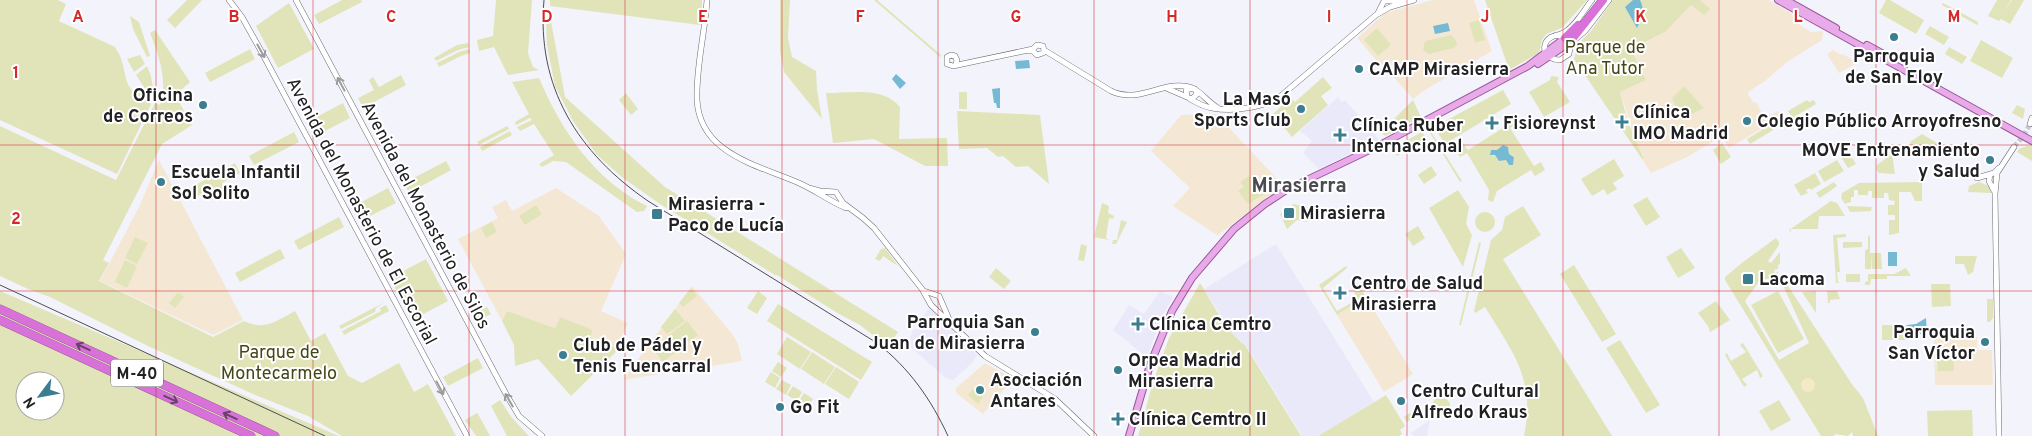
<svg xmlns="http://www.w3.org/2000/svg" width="2032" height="436" font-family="Overpass,sans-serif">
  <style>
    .built { fill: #eae9fa }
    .education { fill: #f4e8d4 }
    .green { fill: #e1e4b9; fill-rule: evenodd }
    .sand { fill: #f4eac5 }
    .water { fill: #75b9d5 }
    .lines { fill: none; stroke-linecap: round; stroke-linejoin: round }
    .minor-tunnel { stroke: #c9c9d1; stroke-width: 5; stroke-dasharray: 5 2.5; stroke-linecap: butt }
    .minor-casing { stroke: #6b6a72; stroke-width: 6 }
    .major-casing { stroke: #985699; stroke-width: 8 }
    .highway-casing { stroke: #985699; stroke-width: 9 }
    .minor { stroke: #fff; stroke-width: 5 }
    .major { stroke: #e8aae8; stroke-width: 6 }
    .highway { stroke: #d872d8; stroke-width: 8 }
    .rail { stroke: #4d4d51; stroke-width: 1 }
    .oneway { stroke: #9b9b9c }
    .oneway2 { stroke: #6a416c }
    .grid { fill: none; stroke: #d62828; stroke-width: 1; stroke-opacity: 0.55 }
    .poi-dot { fill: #3c7e90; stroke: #fff; stroke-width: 2 }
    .labels { text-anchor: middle; stroke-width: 4; stroke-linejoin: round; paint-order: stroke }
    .shield { fill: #fff; stroke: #646466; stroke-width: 1 }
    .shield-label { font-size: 16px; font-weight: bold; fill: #212124 }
    .park-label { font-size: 18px; fill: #454618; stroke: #fff }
    .poi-label { font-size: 18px; font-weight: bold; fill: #212124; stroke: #fff; text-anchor: start }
    .street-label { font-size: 18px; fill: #212124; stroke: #fff }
    .quarter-label { font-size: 20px; font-weight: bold; fill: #4a4a51; stroke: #fff }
    .grid-label { font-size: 16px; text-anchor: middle; font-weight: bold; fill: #d62828; stroke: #fff; stroke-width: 4; stroke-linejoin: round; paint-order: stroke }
  </style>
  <rect width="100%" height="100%" fill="#f3f3fc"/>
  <path class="built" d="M 1338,97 L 1342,102 L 1345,100 L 1379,140 L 1319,169 L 1303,153 L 1312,141 L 1300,131 Z
    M 1276,244 L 1374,402 L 1318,436 L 1302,436 L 1246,345 L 1236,338 L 1229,328 L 1204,289 Z
    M 1160,291 L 1173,297 L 1162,317 L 1148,354 L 1144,355 L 1113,330 L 1129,305 L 1144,314 Z
    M 928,309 L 931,309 L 977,355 L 972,363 L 953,380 L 946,378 L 909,346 L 908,342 L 913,330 L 921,329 L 923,325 L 922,318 Z
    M 1430,420 L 1427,436 L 1414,436 L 1411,433 Z"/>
  <path class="education" d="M 1433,0 L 1474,0 L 1492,51 L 1425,90 L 1413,99 L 1390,73 L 1388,74 L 1357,38 L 1385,13 Z
    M 1674,0 L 1769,0 L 1792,14 L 1800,25 L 1811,32 L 1823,31 L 1822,40 L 1787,62 L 1765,81 L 1748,92 L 1749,96 L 1754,103 L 1756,102 L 1765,118 L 1778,111 L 1781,117 L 1729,148 L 1715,124 L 1712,142 L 1687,157 L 1651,173 L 1642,159 L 1644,157 L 1632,136 L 1631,125 L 1620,92 L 1646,80 L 1631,49 L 1665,32 Z
    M 1833,50 L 1842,55 L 1843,54 L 1857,63 L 1839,73 L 1827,54 Z
    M 1216,114 L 1278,180 L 1281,185 L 1279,189 L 1218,235 L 1220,237 L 1173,206 L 1190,188 L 1151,151 L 1181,115 Z
    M 159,160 L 243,320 L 213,335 L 100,281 L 140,205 Z
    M 556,188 L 599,216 L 626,254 L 601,311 L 628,323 L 616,348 L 590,336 L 593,331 L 560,317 L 555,328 L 507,311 L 502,321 L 458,239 L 498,218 L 492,207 L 506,200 L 512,211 Z
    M 692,286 L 733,335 L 738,344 L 742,361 L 623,380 Z
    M 1366,297 L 1413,374 L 1384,392 L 1337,315 Z
    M 1977,337 L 1977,350 L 1992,350 L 1993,385 L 1935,385 L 1934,338 Z
    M 985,363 L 1013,379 L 983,414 L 956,393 L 956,388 Z"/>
  <path class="green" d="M 0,0 L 58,0 L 66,4 L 59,21 L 115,47 C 118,52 121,57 122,62 C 126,73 125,93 141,93 L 151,104 L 117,174 L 0,120 Z
    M 187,0 L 202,0 L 175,28 L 167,20 Z
    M 342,0 L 361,0 L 362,2 L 319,24 L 314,15 Z
    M 496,0 L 532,0 L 528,53 L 533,67 L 539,70 L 508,75 L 494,47 L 479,51 L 477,40 L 493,36 Z
    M 550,0 L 702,0 L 702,2 L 700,25 L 550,6 Z
    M 780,0 L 790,0 L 788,38 L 792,57 L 816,71 L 817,90 L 822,119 L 784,72 L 780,51 Z
    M 874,0 L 877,0 L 941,55 L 940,57 Z
    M 1485,0 L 1587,0 L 1562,28 L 1546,34 L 1542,40 L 1539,53 L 1509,70 Z
    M 1613,0 L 1700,0 L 1710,9 L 1704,15 L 1691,5 L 1665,32 L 1631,49 L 1646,80 L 1620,92 C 1626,116 1632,136 1644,158 L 1642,159 L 1574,59 L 1578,44 L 1591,31 Z
    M 1886,0 L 1890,0 L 1924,20 L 1916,34 L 1879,13 Z
    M 1997,0 L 2011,0 L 2005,11 L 2012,0 L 2024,0 L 2010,24 L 2001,19 L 1999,21 L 1988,16 Z
    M 289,3 L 314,49 L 278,68 L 256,26 Z
    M 1943,3 L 1978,22 L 1978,24 L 1977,25 L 1942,5 Z
    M 130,16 L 139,22 L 150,56 L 147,57 L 133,29 Z
    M 550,16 L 565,97 L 665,187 L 898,332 L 888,347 L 860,325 L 839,314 L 777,275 L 775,275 L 660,204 L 623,178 L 597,155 L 573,121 L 555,86 L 547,45 L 546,18 Z
    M 1479,20 L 1485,40 L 1475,43 L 1469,23 Z
    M 1930,26 L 1949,37 L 1944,45 L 1925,34 Z
    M 1377,28 L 1391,45 L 1378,56 L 1364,40 Z
    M 155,30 L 190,82 L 175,95 L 192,125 L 162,144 L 103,260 L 109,263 L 99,281 L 213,337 L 244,321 C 265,331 276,321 295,311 L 311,341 L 325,333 L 348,376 L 362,383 L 399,363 L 414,392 L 428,384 L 456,436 L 342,436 L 308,416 L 253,394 L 148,346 L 50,297 L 28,289 L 0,276 L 0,126 L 116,180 L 155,103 L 160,105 C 168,81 159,56 150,33 Z
    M 1451,35 L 1456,40 L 1457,45 L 1454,48 L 1429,54 L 1423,50 L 1425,41 Z
    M 1981,40 L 2013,58 L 2002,78 L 1970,61 Z
    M 468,43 L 469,47 L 458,50 L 436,61 L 434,58 L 457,45 Z
    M 1949,47 L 1967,57 L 1962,64 L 1945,54 Z
    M 250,49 L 255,59 L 210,82 L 205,73 Z
    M 469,49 L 470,53 L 461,56 L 439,67 L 437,63 L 459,52 Z
    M 140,55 L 145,64 L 134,72 L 127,59 Z
    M 147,66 L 151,76 L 153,88 L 151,91 L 146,90 L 136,75 Z
    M 401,75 L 406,85 L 363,108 L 358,98 L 374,90 L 369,80 L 373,77 L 379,87 Z
    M 1551,76 L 1559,77 L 1557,82 L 1570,102 L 1544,117 L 1529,92 L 1550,80 Z
    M 1323,77 L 1332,88 L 1321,96 L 1328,105 L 1292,137 L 1273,114 L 1290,98 L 1295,102 Z
    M 539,78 C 561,130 595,181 647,206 L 644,211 L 637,212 L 566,162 L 553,161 L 542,167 L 539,164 L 554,155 L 534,124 L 520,131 L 517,127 L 532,120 L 530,118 L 516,125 L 515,122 L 529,114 L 512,82 Z
    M 1684,86 L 1704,108 L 1681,119 L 1672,98 Z
    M 1503,90 L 1511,104 L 1445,144 L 1434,127 Z
    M 959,92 L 967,92 L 967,109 L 959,109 Z
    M 626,93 L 638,109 L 631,115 L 619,100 Z
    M 826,93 C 849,93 884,86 900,107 L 899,139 L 947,138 L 948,166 L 925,166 L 874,139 L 833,143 Z
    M 1413,100 L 1421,117 L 1385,136 L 1381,132 Z
    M 1807,100 L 1809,102 L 1814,100 L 1816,104 L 1792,118 L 1788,111 Z
    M 343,103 L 350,118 L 315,136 L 307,122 Z
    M 2017,105 L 2025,109 L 2023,119 L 2012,113 Z
    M 957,111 L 1040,115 L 1049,184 L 1028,166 L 1016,167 L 1003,156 L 998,157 L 987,148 L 959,149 Z
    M 1511,115 L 1516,124 L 1510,128 L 1534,166 L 1541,162 L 1545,170 L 1535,176 L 1531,170 L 1497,191 L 1493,202 L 1488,200 L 1489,190 L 1467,153 L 1460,157 L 1454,149 L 1463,143 L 1468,150 L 1506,126 L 1503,120 ZM 1503,145 L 1508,147 L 1509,154 L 1514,156 L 1513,165 L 1509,165 L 1506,159 L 1499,161 L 1496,155 L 1493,156 L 1490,152 L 1492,150 L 1497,150 Z
    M 1770,125 L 1773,130 L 1750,144 L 1747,139 Z
    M 507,126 L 509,129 L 479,145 L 477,142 Z
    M 1428,127 L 1462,181 L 1460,182 L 1427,128 Z
    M 510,131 L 512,135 L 482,151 L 480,147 Z
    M 294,132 L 299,142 L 254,165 L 249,156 Z
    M 1422,132 L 1426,138 L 1397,156 L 1392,148 Z
    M 1922,134 L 1942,146 C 1937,153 1934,157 1925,156 L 1916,144 L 1911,147 L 1910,142 Z
    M 1722,143 L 1731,157 L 1721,164 L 1713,150 Z
    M 2027,146 L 2032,146 L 2032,161 L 2017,152 L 2019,149 Z
    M 1849,153 L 1856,164 L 1848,168 L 1841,157 Z
    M 1892,154 L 1895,174 L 1879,173 L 1876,169 L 1877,165 Z
    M 1614,159 L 1624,176 L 1613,183 L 1617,189 L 1607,195 L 1604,189 L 1592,196 L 1581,179 Z
    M 1837,160 L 1844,171 L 1824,182 L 1818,171 Z
    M 446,161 L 451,170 L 409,193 L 404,183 Z
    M 235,163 L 240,173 L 222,183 L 224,188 L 215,193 L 212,188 L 195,197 L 190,188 Z
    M 1431,166 L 1437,175 L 1424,184 L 1418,175 Z
    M 1815,173 L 1821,184 L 1811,190 L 1810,188 L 1806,190 L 1808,193 L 1801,196 L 1794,185 Z
    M 1249,176 L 1264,194 L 1248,204 L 1238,191 L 1244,187 L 1240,182 Z
    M 1834,182 L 1837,186 L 1820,198 L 1816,193 Z
    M 1922,182 L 1922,201 L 1915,201 L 1911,192 L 1899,192 L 1899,233 L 1889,235 L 1889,220 L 1895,220 L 1895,215 L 1888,215 L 1888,205 L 1894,205 L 1895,201 L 1889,200 L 1888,193 L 1884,193 L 1884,198 L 1872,198 L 1872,191 L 1868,191 L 1868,195 L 1858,195 L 1858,190 L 1854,190 L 1854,197 L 1851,197 L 1851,202 L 1845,204 L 1841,198 L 1842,193 L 1859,183 Z
    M 1979,182 L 1989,186 L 1991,193 L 1968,192 L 1969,186 Z
    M 388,188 L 396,203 L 360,221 L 352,207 Z
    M 1458,190 L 1469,207 L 1466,224 L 1472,235 L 1463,267 L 1429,208 Z
    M 1647,197 L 1660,217 L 1646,226 L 1633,205 Z
    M 1831,201 L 1837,203 L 1845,216 L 1819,216 L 1818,229 L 1791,229 L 1791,232 L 1789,230 Z
    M 1102,203 L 1109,206 L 1108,213 L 1114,216 L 1113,219 L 1109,218 L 1106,238 L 1109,240 L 1094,237 Z
    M 1294,204 L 1307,207 L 1314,218 L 1307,222 L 1297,220 L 1287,229 L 1280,214 Z
    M 536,205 L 542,214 L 525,225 L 519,216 Z
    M 1523,206 L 1541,235 L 1503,259 L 1612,436 L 1524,436 C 1536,379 1513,353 1485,307 L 1475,313 L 1474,311 L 1491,240 L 1502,230 L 1505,217 Z
    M 1847,206 L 1872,207 L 1871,211 L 1850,212 Z
    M1475 222a10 10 0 1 1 20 0a10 10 0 1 1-20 0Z
    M 339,217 L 344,227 L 299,250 L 294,241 Z
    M 1121,220 L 1127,222 L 1116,244 L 1112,244 L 1113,240 L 1117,240 Z
    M 492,222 L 497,232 L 486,238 L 481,228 Z
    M 1418,226 L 1425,238 L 1413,246 L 1405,234 Z
    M 1846,234 L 1846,237 L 1837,238 L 1840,272 L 1837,272 L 1838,282 L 1840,283 L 1836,283 L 1833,235 Z
    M 1870,235 L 1870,253 L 1881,253 L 1882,269 L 1872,269 L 1871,254 L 1871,269 L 1865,269 L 1865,250 L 1868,249 L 1868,237 Z
    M 135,237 L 148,243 L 137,264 L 125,258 Z
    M 1776,238 L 1779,242 L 1779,245 L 1768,261 L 1771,263 L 1780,252 L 1780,264 L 1778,265 L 1778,269 L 1774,270 L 1775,273 L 1778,272 L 1778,275 L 1771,279 L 1761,279 L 1745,301 L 1779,360 L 1809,343 L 1782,283 L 1781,275 L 1851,383 L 1863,398 L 1878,436 L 1853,436 L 1852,432 L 1848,436 L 1835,434 L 1834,436 L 1821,436 L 1725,280 L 1725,277 L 1743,262 Z
    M 1479,242 L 1481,243 L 1461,325 L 1459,325 Z
    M 1843,242 L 1862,242 L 1862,247 L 1843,248 Z
    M 1081,244 L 1087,246 L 1084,261 L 1078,260 Z
    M 885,248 L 898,266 L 883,256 L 880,261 L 875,259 L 881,249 Z
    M 1681,248 L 1695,268 L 1678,278 L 1666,257 Z
    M 280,249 L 285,258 L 240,282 L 235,273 Z
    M 1955,256 L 1977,256 L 1973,272 L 1968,275 L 1964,264 L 1955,264 Z
    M 426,259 L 448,301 L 412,320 L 390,278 Z
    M 125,260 L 137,266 L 127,288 L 115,282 Z
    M 1574,265 L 1616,334 L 1602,342 L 1560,274 Z
    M 1346,266 L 1347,268 L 1323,288 L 1337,311 L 1358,299 L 1351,286 L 1357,283 L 1366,297 L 1337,315 L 1319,285 Z
    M 996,268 L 1011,281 L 1004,289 L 989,277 Z
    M 1906,268 L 1911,276 L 1887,276 L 1887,279 L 1871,279 L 1870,285 L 1865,285 L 1865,282 L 1868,281 L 1868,274 L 1894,274 Z
    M 1846,274 L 1860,274 L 1860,282 L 1846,282 Z
    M 1200,283 C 1213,303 1226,332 1245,345 L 1301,436 L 1138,436 L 1153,382 L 1169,338 Z
    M 1931,284 L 1950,284 L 1951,306 L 1932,307 Z
    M 691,288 L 697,296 L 683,307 L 679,303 Z
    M 0,291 L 339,436 L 0,436 ZM 25,381 L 55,381 L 55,411 L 25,411 Z
    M 758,291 L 767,298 L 757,314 L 747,308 Z
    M 1778,291 L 1804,339 L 1778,353 L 1751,305 Z
    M 1816,291 L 1816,313 L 1802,292 Z
    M 1827,291 L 1837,291 L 1840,299 L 1830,300 L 1830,303 L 1828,303 Z
    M 178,292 L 184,297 L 175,308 L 169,303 Z
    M 1987,299 L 1993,299 L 1993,318 L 1990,322 L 1987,322 Z
    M 1716,301 L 1730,320 L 1710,332 L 1708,326 L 1698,313 Z
    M 385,302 L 376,308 L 375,312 L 341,329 L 339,326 Z
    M 778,304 L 872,362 L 861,380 L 767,321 Z
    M 386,305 L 389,311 L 344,335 L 342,331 L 381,311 L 380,308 Z
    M 487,307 L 491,314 L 477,321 L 473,314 Z
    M 675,309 L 685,321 L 667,334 L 661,327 Z
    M 507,311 L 555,328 L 560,317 L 593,330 L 590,337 L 616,348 L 617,351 L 571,396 L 538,359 L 515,366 L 514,345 L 502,321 Z
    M 687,321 L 698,335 L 663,362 L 652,348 Z
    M 1882,325 L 1907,325 L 1908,340 L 1882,340 Z
    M 787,337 L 811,352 L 800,369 L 777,354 Z
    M 1620,340 L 1660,405 L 1646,413 L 1606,348 Z
    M 1743,343 L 1763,376 L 1760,378 L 1757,370 L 1742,379 L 1747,385 L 1744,387 L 1725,355 L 1727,353 L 1731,361 L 1746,352 L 1740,345 Z
    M 1953,349 L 1954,371 L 1938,371 L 1937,350 Z
    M 812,352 L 835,367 L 824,384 L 801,369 Z
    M 478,358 L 483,368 L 448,386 L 443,377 Z
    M 778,362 L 787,368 L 781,377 L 772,371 Z
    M 836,367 L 859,382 L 849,399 L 825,384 Z
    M 771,372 L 780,378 L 775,388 L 765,382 Z
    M 782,380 L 791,385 L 786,395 L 776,389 Z
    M 793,386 L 802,392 L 797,401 L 787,395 Z
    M 973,389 L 983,397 L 978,404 L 968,395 Z
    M 804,393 L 813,399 L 807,408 L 798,402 Z
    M 1386,395 L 1405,426 L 1400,430 L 1402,434 L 1399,436 L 1318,436 Z
    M1432 406a9 9 0 1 1 18 0a9 9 0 1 1-18 0Z
    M 500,400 L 512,418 L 529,436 L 507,436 L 491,406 Z
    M 1779,400 L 1791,420 L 1771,431 L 1759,411 Z
    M 1418,408 L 1422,408 L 1423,411 L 1407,422 L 1404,417 Z
    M 1972,410 L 1973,436 L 1928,436 L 1927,411 Z
    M 477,413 L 478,414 L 490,436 L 476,436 L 465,420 Z"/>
  <path class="sand" d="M1801 385a7 7 0 1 1 14 0a7 7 0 1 1-14 0Z"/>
  <path class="water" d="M 1633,0 L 1640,0 C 1645,10 1642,18 1637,28 L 1625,7 Z
    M 1448,23 L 1450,31 L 1435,34 L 1433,26 Z
    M 1029,60 L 1030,68 L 1016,69 L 1015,61 Z
    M 896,74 L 906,83 L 900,89 L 892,79 Z
    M 1000,88 L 1000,108 L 997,108 L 996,103 L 994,103 L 992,89 Z
    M 1503,145 L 1508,147 L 1509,154 L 1514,157 L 1513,165 L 1509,165 L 1506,160 L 1499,161 L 1495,155 L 1490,155 L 1491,150 L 1497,150 Z
    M 1897,252 L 1897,266 L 1888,266 L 1888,252 Z
    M 1926,318 L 1927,334 L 1908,334 L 1907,325 L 1916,324 Z"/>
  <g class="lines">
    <path class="minor-tunnel" d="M 2014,147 L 2024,135 L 2030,124"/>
    <defs>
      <path id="minor" d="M 229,0 L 242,17 L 261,51 L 467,436
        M 296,0 L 506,394 L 519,416 L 542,436
        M 707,0 C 705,33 696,66 697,99 C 699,154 758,165 799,183 C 815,190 829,201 846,208
        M 1378,13 L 1384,1 L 1404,1
        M 1556,35 L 1565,38 L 1570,47 L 1569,54 L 1560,60 C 1551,60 1541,52 1546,42 C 1550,35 1557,36 1563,33 C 1575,27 1584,10 1592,0
        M 1572,42 L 1585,31 L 1609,0
        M 1044,50 L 1111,91 C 1141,105 1164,78 1193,88
        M 1028,51 L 1033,51 L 1037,55 L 1043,53
        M 956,64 L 957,60 L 955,56 L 951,55 L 947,57 L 947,64 L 953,66 L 1033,49 L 1037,45 L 1043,46 L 1044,51
        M 1166,88 L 1187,97
        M 1195,89 L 1197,94 L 1192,99 L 1187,97 L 1186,90 L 1193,88 C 1202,93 1209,103 1218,108
        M 1190,99 C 1197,103 1205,107 1212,108 C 1233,112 1265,108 1282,95 L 1376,15 L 1390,7 L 1414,0
        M 2030,124 L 2032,118
        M 1990,174 L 1989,181 L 1994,191
        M 1977,178 L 1994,173 L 1999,168
        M 809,188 L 820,191 L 836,192 L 843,203 L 863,218 L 874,228 L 922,289 L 931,305 L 985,356 L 1055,399 L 1094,436
        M 924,291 L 939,296 L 949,319
        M 1999,436 L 1995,194 L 1997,173 L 2014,147"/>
      <path id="major" d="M 1778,0 L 2032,141
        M 1786,0 L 1836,28
        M 1867,45 L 1889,57
        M 1538,64 L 1569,43
        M 1129,436 L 1150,365 L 1172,311 L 1192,278 L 1234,229 L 1265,204 L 1288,189 L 1380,145 L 1528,66 L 1565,38"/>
      <path id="highway" d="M 1565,38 L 1578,25
        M 1569,43 L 1603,0
        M 0,309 L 275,436
        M 0,320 L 251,436"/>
    </defs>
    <use href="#minor" class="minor-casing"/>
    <use href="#major" class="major-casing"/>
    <use href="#highway" class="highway-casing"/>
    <use href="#minor" class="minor"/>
    <use href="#major" class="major"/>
    <use href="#highway" class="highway"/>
    <path class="rail" d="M 544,0 C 536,87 578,153 648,201 L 877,343 C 909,368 931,399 948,436
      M 0,285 L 325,436"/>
  </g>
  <defs><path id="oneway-shaft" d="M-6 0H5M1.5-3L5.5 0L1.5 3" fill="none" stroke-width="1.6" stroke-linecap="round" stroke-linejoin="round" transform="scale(1.25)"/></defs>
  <g class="oneway">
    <use href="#oneway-shaft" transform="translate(261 51) rotate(61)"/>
    <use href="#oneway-shaft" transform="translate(341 84) rotate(-118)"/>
    <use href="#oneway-shaft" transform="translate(440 388) rotate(62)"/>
    <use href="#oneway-shaft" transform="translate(509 400) rotate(-120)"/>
  </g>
  <g class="oneway2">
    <use href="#oneway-shaft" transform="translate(83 347) rotate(-155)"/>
    <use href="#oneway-shaft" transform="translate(171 399) rotate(25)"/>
    <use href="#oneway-shaft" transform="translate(230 416) rotate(-155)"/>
  </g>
  <path class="grid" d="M 156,0 L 156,436M 313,0 L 313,436M 469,0 L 469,436M 625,0 L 625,436M 782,0 L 782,436M 938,0 L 938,436M 1094,0 L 1094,436M 1250,0 L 1250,436M 1407,0 L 1407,436M 1563,0 L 1563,436M 1719,0 L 1719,436M 1876,0 L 1876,436M 0,145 L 2032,145M 0,291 L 2032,291"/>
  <g class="poi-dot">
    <circle cx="1894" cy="37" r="5"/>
    <circle cx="1359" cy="69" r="5"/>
    <circle cx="203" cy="105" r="5"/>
    <circle cx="1301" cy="109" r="5"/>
    <circle cx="1747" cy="121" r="5"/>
    <path d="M1619.5 114.5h5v5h5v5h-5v5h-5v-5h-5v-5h5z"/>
    <path d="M1489.5 115.5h5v5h5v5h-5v5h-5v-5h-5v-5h5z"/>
    <path d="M1337.5 127.5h5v5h5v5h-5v5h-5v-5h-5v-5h5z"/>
    <circle cx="1990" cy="160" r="5"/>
    <circle cx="161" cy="182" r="5"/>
    <rect x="1283" y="207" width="12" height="12" rx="2.5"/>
    <rect x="651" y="208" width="12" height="12" rx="2.5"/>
    <rect x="1742" y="273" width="12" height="12" rx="2.5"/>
    <path d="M1337.5 285.5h5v5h5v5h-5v5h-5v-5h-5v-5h5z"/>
    <path d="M1135.5 316.5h5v5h5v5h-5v5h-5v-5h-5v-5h5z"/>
    <circle cx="1035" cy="332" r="5"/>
    <circle cx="1985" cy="342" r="5"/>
    <circle cx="563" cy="355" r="5"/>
    <circle cx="1118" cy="370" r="5"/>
    <circle cx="980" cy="390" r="5"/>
    <circle cx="1401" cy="401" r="5"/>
    <circle cx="780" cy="407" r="5"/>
    <path d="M1115.5 411.5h5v5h5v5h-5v5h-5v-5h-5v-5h5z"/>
  </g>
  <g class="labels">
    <rect class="shield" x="111" y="359.5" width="52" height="27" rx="4"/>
    <g class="shield-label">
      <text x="137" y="379">M-40</text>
    </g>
    <g class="park-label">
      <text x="1605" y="53">Parque de<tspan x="1605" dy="21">Ana Tutor</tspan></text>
      <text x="279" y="358">Parque de<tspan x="279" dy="21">Montecarmelo</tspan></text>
    </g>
    <g class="poi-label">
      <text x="1894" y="62" text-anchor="middle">Parroquia<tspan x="1894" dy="21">de San Eloy</tspan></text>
      <text x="1369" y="75">CAMP Mirasierra</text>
      <text x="193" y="101" text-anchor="end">Oficina<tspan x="193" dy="21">de Correos</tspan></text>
      <text x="1291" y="105" text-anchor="end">La Masó<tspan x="1291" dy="21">Sports Club</tspan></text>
      <text x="1633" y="118">Clínica<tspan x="1633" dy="21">IMO Madrid</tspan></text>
      <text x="1757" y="127">Colegio Público Arroyofresno</text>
      <text x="1503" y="129">Fisioreynst</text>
      <text x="1351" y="131">Clínica Ruber<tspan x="1351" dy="21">Internacional</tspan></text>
      <text x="1980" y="156" text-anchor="end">MOVE Entrenamiento<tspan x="1980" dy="21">y Salud</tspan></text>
      <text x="171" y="178">Escuela Infantil<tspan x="171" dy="21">Sol Solito</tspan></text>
      <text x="668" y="210">Mirasierra -<tspan x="668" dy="21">Paco de Lucía</tspan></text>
      <text x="1300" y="219">Mirasierra</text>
      <text x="1759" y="285">Lacoma</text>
      <text x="1351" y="289">Centro de Salud<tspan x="1351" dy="21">Mirasierra</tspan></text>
      <text x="1025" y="328" text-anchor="end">Parroquia San<tspan x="1025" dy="21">Juan de Mirasierra</tspan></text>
      <text x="1149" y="330">Clínica Cemtro</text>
      <text x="1975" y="338" text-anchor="end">Parroquia<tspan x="1975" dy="21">San Víctor</tspan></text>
      <text x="573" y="351">Club de Pádel y<tspan x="573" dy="21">Tenis Fuencarral</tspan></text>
      <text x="1128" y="366">Orpea Madrid<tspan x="1128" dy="21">Mirasierra</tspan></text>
      <text x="990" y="386">Asociación<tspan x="990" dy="21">Antares</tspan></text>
      <text x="1411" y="397">Centro Cultural<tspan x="1411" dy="21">Alfredo Kraus</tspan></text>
      <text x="790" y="413">Go Fit</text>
      <text x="1129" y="425">Clínica Cemtro II</text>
    </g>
    <g class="street-label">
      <text transform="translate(362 211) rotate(62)" y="6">Avenida del Monasterio de El Escorial</text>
      <text transform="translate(426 215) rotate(62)" y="6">Avenida del Monasterio de Silos</text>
    </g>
    <g class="quarter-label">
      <text x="1299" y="192">Mirasierra</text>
    </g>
  </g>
  <g class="grid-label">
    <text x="78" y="22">A</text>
    <text x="234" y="22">B</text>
    <text x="391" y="22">C</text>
    <text x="547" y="22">D</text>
    <text x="703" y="22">E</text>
    <text x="860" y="22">F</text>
    <text x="1016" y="22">G</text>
    <text x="1172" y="22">H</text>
    <text x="1329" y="22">I</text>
    <text x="1485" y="22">J</text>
    <text x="1641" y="22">K</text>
    <text x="1798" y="22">L</text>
    <text x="1954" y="22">M</text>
    <text x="16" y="78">1</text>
    <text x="16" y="224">2</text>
  </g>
  <g transform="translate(40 396) rotate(238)"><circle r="24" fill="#ffffff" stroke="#a6a6a7"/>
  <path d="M0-4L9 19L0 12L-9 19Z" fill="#3c7e90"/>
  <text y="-8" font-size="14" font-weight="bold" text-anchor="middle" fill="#212124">N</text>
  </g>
</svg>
